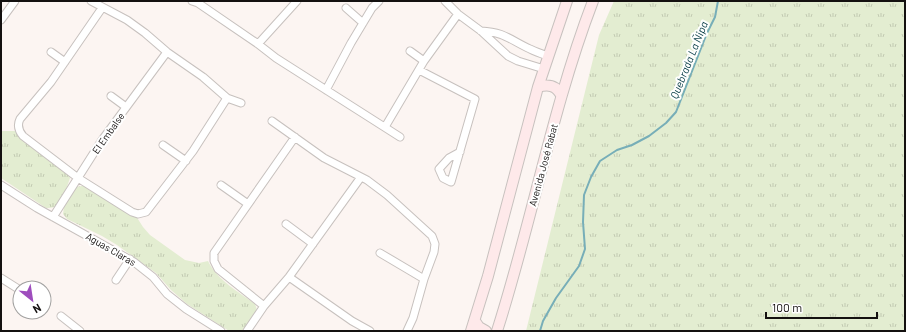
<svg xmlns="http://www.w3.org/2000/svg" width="906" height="332" font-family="Barlow,sans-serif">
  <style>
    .grass { fill: url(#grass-tufts) }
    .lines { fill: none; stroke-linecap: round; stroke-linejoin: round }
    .stream { stroke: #77aeb8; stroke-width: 2 }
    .street-casing { stroke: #c7c1be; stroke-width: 9 }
    .secondary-casing { stroke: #c7c1be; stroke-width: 12 }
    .street { stroke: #fff; stroke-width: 7 }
    .secondary { stroke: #fee9ea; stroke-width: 10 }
    .labels { text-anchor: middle; stroke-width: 4; stroke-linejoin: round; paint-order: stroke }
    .street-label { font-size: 10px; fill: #141110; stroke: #fff }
    .water-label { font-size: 11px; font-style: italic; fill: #043a43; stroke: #fff }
  </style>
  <defs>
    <pattern id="grass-tufts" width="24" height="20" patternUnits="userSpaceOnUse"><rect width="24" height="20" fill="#e3edd1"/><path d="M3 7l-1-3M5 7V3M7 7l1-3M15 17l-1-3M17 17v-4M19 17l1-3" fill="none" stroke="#c2cab2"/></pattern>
  </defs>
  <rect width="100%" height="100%" fill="#fcf5f2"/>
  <path class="grass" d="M 614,1 L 905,1 L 905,331 L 526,331 L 599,35 Z
    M 1,131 L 15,131 L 19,136 L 67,172 L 70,178 C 67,187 63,200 56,206 C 53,208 49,208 46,208 L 1,178 Z
    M 87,185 L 127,213 L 136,216 L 143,227 L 150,235 L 185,260 L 199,263 L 208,261 C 217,280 239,292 255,304 L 257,310 L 244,331 L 229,331 L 187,304 L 171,290 L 156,273 L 117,245 L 102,236 L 67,219 L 63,214 L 64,207 L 76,187 Z"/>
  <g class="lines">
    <path class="stream" d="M 540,331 L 543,321 L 556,298 L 579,266 L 585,249 L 583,222 L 584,195 L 591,177 L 600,161 L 617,150 L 632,145 L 649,136 L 666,123 L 676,112 L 707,33 L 715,17 L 718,1"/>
    <defs>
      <path id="street" d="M 91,1 L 127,20 L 145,33 L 167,52 L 203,77 L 227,98 L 241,103
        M 192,1 L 198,3 L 258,44 L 276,58 L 400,137
        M 445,1 L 458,14 L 481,31 L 508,56 L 518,61 L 544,69
        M 102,8 L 51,82 L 20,119 C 17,125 18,130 23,136 L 78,178 L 132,212 L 138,214 L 146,212 L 193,151 L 227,98
        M 346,8 L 363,23
        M 1,20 L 15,1
        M 481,31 C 505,32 510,40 530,49 C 536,52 542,54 548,56
        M 258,44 L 297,1
        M 410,51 L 424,61
        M 51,52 L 65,62
        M 419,70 L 475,99 L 451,182 L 443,178 L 439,169 L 449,158 L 460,152
        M 326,90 L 351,43 L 372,8 L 379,1
        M 111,96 L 126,107
        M 272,121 L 324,158 L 367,180 L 387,195 L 432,236 L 435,244 L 434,252 L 424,279 L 413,318 L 407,331
        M 385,127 L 424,61 L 458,14
        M 163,145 L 186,161
        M 1,185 L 37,208 L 134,262 L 153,277 L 167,294 L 186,309 L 221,331
        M 221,185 L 248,204
        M 53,217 L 102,140 L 167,52
        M 286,224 L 313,244
        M 380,253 L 424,279
        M 289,277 L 352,321 L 370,331
        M 1,278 L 20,290
        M 116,280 L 130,259
        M 264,306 L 218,269 L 214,261 L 214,253 L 295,137
        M 61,316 L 80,331
        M 247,331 L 264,306 L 289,277 L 361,177"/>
      <path id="secondary" d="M 538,87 C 548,84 556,85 561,95
        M 475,321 L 479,327 L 486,331
        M 471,331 L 488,276 L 538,87 L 567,1
        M 497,331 C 532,222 552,108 593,1"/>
    </defs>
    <use href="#street" class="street-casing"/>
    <use href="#secondary" class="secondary-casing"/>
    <use href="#street" class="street"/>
    <use href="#secondary" class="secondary"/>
  </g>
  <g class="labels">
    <g class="street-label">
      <text transform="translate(108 133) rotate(-55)" y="4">El Embalse</text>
      <text transform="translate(543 165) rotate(-75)" y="4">Avenida José Rabat</text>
      <text transform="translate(111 249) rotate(30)" y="4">Aguas Claras</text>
    </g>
    <g class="water-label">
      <text transform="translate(689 60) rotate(-68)" y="4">Quebrada La Ñipa</text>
    </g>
  </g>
  <rect width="906" height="332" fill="none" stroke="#141110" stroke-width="4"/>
  <g transform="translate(32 300) rotate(150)"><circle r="19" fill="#ffffff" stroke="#a1a09f"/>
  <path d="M0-3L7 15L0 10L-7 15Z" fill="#9e4dbd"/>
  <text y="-6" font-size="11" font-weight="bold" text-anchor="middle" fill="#141110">N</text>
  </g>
  <path d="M766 312v6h111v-6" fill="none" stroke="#141110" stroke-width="2"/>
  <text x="772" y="312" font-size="12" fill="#141110" stroke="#ffffff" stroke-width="3" paint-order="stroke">100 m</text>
</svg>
